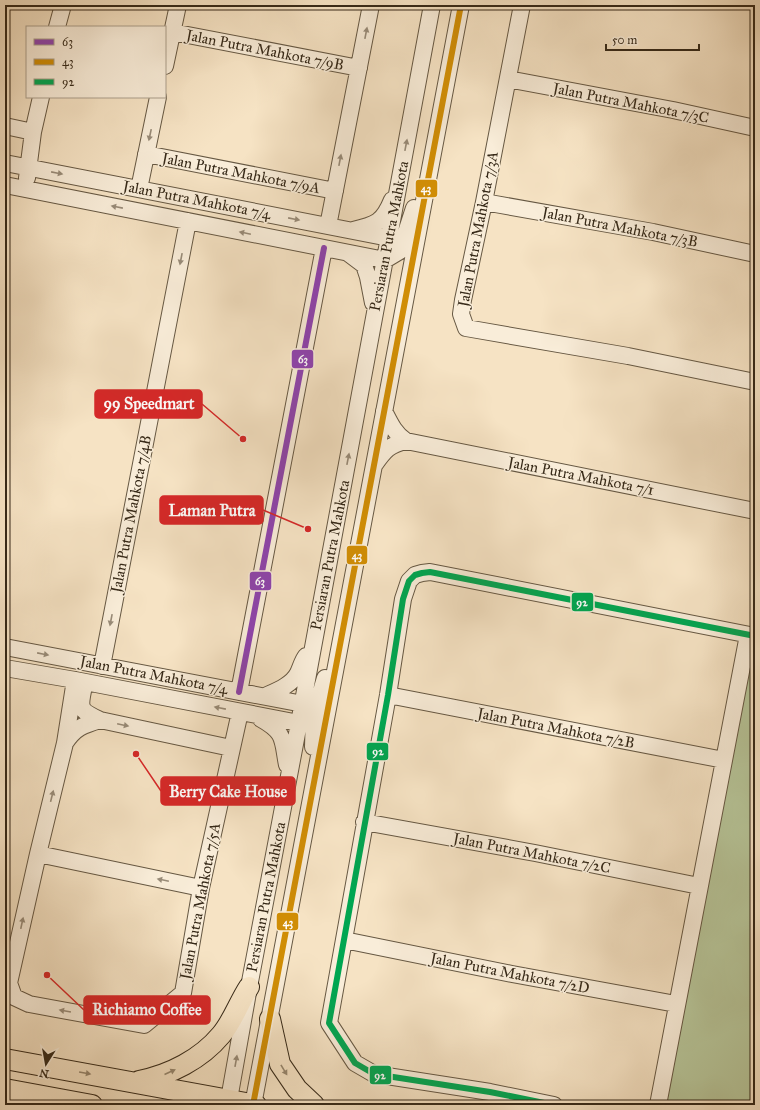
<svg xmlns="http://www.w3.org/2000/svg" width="760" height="1110" font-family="'IM FELL Great Primer',serif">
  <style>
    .green { fill: #b7c599; stroke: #767758 }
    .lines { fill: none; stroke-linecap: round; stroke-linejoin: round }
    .minor-casing { stroke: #665843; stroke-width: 18 }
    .major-casing { stroke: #362918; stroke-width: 22 }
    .minor { stroke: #f9edd9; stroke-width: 16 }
    .major { stroke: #f6e3c4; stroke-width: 20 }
    .bus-1-casing { stroke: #f9edd9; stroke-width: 9 }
    .bus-2-casing { stroke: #f9edd9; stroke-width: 9 }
    .bus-3-casing { stroke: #f9edd9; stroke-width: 9 }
    .bus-1 { stroke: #8e44ad; stroke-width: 6 }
    .bus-2 { stroke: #d08d05; stroke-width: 6 }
    .bus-3 { stroke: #00a651; stroke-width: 6 }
    .oneway { fill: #988b78 }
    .oneway2 { fill: #96866e }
    .labels { text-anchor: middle; stroke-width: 3; stroke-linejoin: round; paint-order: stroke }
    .street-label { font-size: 15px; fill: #362918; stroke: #f9edd9 }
    .leader { fill: none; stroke: #d62828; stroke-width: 1.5 }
    .callout-dot { fill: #d62828; stroke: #f9edd9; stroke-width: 1.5 }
    .callout { fill: #d62828; stroke: #d62828; stroke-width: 1.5 }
    .callout-label { font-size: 16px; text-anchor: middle; font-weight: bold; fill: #fff }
    .line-badge { stroke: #f9edd9; stroke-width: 1.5 }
    .badge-label { font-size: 11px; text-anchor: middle; font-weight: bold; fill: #fff }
  </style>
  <rect width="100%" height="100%" fill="#f6e3c4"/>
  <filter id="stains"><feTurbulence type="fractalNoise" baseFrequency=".005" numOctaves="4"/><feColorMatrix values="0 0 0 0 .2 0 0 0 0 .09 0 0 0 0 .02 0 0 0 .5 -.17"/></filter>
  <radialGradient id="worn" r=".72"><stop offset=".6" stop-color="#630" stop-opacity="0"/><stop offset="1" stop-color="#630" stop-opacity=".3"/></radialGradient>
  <path class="green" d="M 749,644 L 755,645 L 755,1105 L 662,1105 Z"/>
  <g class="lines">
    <defs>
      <path id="minor" d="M 522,5 L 484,202 L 463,300 L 461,314 L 466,328 L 628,356 L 755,382
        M 57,27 L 63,5
        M 172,32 L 359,68
        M 165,66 L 178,5
        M 508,79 L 673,110 L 755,128
        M 5,126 L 33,132
        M 146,154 L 335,191
        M 5,163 L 389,238
        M 27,178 L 33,132 L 41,97
        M 5,185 L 385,260
        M 139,189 L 158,97
        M 484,202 L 653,232 L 755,254
        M 328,226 L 371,5
        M 353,230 C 376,225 383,222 392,200
        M 348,253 L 364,265 L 368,277 L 373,303
        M 385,260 L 400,251 L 414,208
        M 384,411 C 390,423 395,434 406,441
        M 375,464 C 385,450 389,445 406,441 L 755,511
        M 5,647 L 303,704
        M 102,666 L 188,221
        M 5,668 L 75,680 L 299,723
        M 75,680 L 65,743 L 38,854 L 9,983 L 14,997 L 29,1004 L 144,1025 L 183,993 L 201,888 L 240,712
        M 84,686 C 79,709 79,710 100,720
        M 239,692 L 324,248
        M 388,695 L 724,760
        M 265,696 C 276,691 292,685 298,673 C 301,667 302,661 306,656
        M 261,719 C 286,733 282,740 287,765
        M 65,743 C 75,728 83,725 100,720 L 231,748
        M 313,747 L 314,715 L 325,678
        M 364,822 L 535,853 L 699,886
        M 38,854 L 201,888
        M 344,940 L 512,974 L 676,1004
        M 228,1105 L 249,987 L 299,723 L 432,5
        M 253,1105 L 461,5
        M 554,1105 L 490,1092 L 374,1074 L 355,1063 L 329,1023 L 388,695 L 403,599 L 409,581 L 415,575 L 422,573 L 430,572 L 755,636
        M 658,1105 L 748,635"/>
      <path id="major" d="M 270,1019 L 280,1064 L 297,1089 L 314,1105
        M 5,1059 L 256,1105
        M 139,1081 C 170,1075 201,1059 221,1035 C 233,1021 239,1002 249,987
        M 5,1089 L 92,1105"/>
    </defs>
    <use href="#minor" class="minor-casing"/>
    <use href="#major" class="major-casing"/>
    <use href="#minor" class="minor"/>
    <use href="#major" class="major"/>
    <defs>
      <path id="bus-1" d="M 239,692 L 324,248"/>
      <path id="bus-2" d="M 253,1105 L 461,5"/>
      <path id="bus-3" d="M 554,1105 L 490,1092 L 374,1074 L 355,1063 L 329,1023 L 388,695 L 403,599 L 409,581 L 415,575 L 422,573 L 430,572 L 755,636"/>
    </defs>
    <use href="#bus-1" class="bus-1-casing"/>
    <use href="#bus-2" class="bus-2-casing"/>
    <use href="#bus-3" class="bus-3-casing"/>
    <use href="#bus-1" class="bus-1"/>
    <use href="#bus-2" class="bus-2"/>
    <use href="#bus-3" class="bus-3"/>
  </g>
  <defs><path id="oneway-solid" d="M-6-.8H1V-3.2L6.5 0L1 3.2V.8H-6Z"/></defs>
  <g class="oneway">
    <use href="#oneway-solid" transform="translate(366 33) rotate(-79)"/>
    <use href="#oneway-solid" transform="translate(150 135) rotate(102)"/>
    <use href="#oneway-solid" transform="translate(406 145) rotate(-79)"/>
    <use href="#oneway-solid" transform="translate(340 160) rotate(-79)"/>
    <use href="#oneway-solid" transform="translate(57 173) rotate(11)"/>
    <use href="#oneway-solid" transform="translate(117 207) rotate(-169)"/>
    <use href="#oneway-solid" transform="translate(294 219) rotate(11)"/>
    <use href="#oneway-solid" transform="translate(245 233) rotate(-168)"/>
    <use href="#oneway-solid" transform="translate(181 259) rotate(101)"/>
    <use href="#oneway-solid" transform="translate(348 459) rotate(-79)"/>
    <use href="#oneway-solid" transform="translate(111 620) rotate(101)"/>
    <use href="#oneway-solid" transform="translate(43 654) rotate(11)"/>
    <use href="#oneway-solid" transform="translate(220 708) rotate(-169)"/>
    <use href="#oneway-solid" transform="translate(123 725) rotate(12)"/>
    <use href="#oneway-solid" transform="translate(52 796) rotate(-76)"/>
    <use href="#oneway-solid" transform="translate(163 880) rotate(-168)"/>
    <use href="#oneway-solid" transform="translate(22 923) rotate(-78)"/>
    <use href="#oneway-solid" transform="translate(65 1011) rotate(-170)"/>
    <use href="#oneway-solid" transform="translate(236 1061) rotate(-80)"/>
  </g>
  <g class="oneway2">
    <use href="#oneway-solid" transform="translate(284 1070) rotate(59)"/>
    <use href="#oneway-solid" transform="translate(170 1072) rotate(-24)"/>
    <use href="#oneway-solid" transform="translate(85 1073) rotate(10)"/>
  </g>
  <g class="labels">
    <g class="street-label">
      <text transform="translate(265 50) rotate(11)" y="5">Jalan Putra Mahkota 7/9B</text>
      <text transform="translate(631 103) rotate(11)" y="5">Jalan Putra Mahkota 7/3C</text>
      <text transform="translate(241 173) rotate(11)" y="5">Jalan Putra Mahkota 7/9A</text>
      <text transform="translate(197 200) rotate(11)" y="5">Jalan Putra Mahkota 7/4</text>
      <text transform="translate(620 227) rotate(11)" y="5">Jalan Putra Mahkota 7/3B</text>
      <text transform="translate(478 229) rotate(-79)" y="5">Jalan Putra Mahkota 7/3A</text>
      <text transform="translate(389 236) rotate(-79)" y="5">Persiaran Putra Mahkota</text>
      <text transform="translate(581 476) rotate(11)" y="5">Jalan Putra Mahkota 7/1</text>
      <text transform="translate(131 514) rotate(-79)" y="5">Jalan Putra Mahkota 7/4B</text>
      <text transform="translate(330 555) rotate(-79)" y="5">Persiaran Putra Mahkota</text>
      <text transform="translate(154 675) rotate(11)" y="5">Jalan Putra Mahkota 7/4</text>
      <text transform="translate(556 728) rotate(11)" y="5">Jalan Putra Mahkota 7/2B</text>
      <text transform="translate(532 853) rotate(11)" y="5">Jalan Putra Mahkota 7/2C</text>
      <text transform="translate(266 897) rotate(-79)" y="5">Persiaran Putra Mahkota</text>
      <text transform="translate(200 901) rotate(-79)" y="5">Jalan Putra Mahkota 7/5A</text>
      <text transform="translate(510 973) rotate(11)" y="5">Jalan Putra Mahkota 7/2D</text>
    </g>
  </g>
  <path class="leader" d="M243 439L202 404M308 529L263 510M136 754L161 791M47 975L84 1010"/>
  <g class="callout-dot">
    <circle cx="243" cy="439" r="4"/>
    <circle cx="308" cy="529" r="4"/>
    <circle cx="136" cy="754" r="4"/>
    <circle cx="47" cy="975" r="4"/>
  </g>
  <g class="callout">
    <rect x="95" y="390" width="107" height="28" rx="4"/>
    <rect x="160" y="496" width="103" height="28" rx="4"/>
    <rect x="161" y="777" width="134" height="28" rx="4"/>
    <rect x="84" y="996" width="126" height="28" rx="4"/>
  </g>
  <g class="callout-label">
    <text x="149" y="409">99 Speedmart</text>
    <text x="212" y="516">Laman Putra</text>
    <text x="228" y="797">Berry Cake House</text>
    <text x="147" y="1015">Richiamo Coffee</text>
  </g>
  <g class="line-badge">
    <rect x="415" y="179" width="23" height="19" rx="4" fill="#d08d05"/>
    <rect x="291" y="349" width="23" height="20" rx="4" fill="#8e44ad"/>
    <rect x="346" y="545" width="22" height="20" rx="4" fill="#d08d05"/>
    <rect x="249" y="571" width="23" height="20" rx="4" fill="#8e44ad"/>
    <rect x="571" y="592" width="23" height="20" rx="4" fill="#00a651"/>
    <rect x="366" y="742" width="23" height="19" rx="4" fill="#00a651"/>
    <rect x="276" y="912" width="23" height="19" rx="4" fill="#d08d05"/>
    <rect x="369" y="1065" width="23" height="20" rx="4" fill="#00a651"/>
  </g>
  <g class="badge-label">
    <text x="426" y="192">43</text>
    <text x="303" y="363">63</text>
    <text x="357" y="559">43</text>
    <text x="260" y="585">63</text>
    <text x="582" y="606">92</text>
    <text x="378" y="755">92</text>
    <text x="288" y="926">43</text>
    <text x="380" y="1079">92</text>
  </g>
  <rect width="760" height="1110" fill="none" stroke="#f6e3c4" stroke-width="20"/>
  <rect x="6" y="6" width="748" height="1098" fill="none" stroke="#362918" stroke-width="2"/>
  <rect x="10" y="10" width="740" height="1090" fill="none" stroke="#362918"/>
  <rect x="26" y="26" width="140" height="72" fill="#f9edd9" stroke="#ab9f8c"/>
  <rect x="34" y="39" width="20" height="6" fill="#8e44ad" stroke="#ab9f8c"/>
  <text x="62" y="46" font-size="12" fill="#362918">63</text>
  <rect x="34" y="59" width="20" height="6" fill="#d08d05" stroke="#ab9f8c"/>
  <text x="62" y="66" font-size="12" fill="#362918">43</text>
  <rect x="34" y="79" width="20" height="6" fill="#00a651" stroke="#ab9f8c"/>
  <text x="62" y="86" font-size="12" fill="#362918">92</text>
  <g transform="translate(46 1064) rotate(191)" stroke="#f9edd9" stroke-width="3" paint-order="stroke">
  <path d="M0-3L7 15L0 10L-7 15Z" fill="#362918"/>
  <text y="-6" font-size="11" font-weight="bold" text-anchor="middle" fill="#362918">N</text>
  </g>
  <path d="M606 44v6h93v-6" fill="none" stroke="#362918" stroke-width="2"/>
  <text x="612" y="44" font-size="12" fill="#362918" stroke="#f9edd9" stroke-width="3" paint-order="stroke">50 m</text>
  <rect width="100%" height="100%" filter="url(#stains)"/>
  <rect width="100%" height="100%" fill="url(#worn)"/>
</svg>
